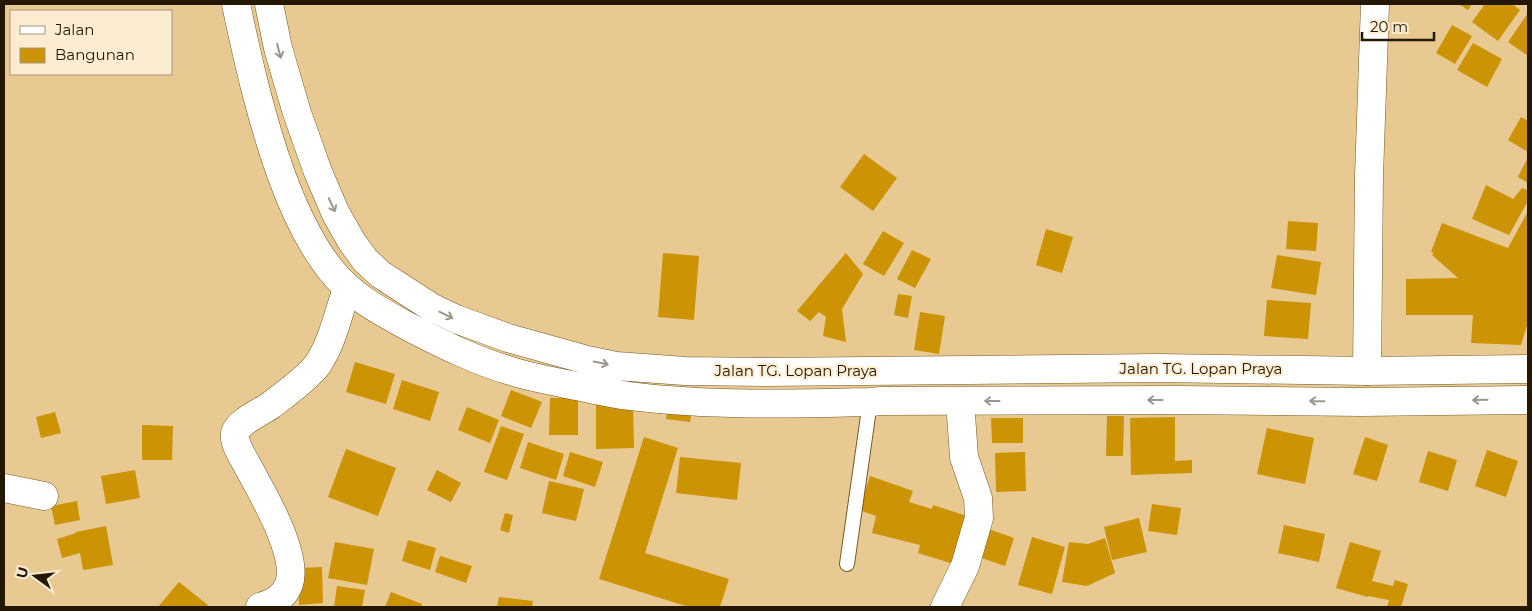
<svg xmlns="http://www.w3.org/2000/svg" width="1532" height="611" font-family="Montserrat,sans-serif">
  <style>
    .building { fill: #cc9304 }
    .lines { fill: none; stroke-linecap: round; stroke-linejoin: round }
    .service-casing { stroke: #765a25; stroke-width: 16 }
    .minor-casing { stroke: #765a25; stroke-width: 29 }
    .trunk-casing { stroke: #765a25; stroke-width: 29 }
    .service { stroke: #fff; stroke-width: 14 }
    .minor { stroke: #fff; stroke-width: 28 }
    .trunk { stroke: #fff; stroke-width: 28 }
    .oneway { stroke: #9c978e }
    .labels { text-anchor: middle; stroke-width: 4; stroke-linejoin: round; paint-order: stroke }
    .street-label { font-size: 15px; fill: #241804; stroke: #fcecd1 }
  </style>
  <rect width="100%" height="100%" fill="#e8c992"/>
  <path class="building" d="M 1459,4 L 1472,4 L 1468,10 Z
    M 1485,4 L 1512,4 L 1520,10 L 1498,41 L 1472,22 Z
    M 1528,13 L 1528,56 L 1508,42 Z
    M 1452,25 L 1472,36 L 1455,64 L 1436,53 Z
    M 1473,43 L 1502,59 L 1487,87 L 1457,70 Z
    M 1521,117 L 1528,121 L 1528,152 L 1508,140 Z
    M 864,154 L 897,178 L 873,211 L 840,187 Z
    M 1528,157 L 1528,183 L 1518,177 Z
    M 1486,185 L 1513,199 L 1522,188 L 1528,190 L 1528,201 L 1509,235 L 1472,219 Z
    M 1528,211 L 1528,322 L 1521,345 L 1471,343 L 1473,315 L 1406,315 L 1406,279 L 1458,278 L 1432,255 L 1434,253 L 1431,252 L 1442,223 L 1508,248 Z
    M 1288,221 L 1318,223 L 1316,251 L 1286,249 Z
    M 1046,229 L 1073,237 L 1062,273 L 1036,265 Z
    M 883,231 L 904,243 L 884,276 L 863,264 Z
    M 912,250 L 931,259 L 915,288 L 897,279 Z
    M 663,253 L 699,256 L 694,320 L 658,317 Z
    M 846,253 L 863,274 L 842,309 L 846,342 L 823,336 L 826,317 L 819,312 L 810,321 L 797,311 Z
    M 1277,255 L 1321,262 L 1316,295 L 1271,288 Z
    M 898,294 L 912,296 L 908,318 L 894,315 Z
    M 1267,300 L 1311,303 L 1308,339 L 1264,336 Z
    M 920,312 L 945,316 L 939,354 L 914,350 Z
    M 355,362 L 395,374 L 386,404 L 346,392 Z
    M 402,380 L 439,392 L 430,421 L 393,409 Z
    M 511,390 L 542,402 L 531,428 L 501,416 Z
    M 550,398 L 578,398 L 578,435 L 549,435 Z
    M 633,401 L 634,448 L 596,449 L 596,402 Z
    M 467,407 L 499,420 L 490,443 L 458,430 Z
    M 668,407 L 692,410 L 690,422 L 666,419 Z
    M 55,412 L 61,433 L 41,438 L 36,417 Z
    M 1107,416 L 1124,416 L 1123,456 L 1106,456 Z
    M 1175,417 L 1175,461 L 1192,460 L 1192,473 L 1131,475 L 1130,418 Z
    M 991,418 L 1023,418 L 1023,443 L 992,443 Z
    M 142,425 L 173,426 L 172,460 L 142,460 Z
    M 501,426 L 524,434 L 507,480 L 484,472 Z
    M 1267,428 L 1314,438 L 1305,484 L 1257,474 Z
    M 644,437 L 678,448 L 645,553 L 729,579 L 720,607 L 689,607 L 599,579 Z
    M 1365,437 L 1388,445 L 1377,481 L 1353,474 Z
    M 528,442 L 564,454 L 556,480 L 520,468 Z
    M 346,449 L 396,468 L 378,516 L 328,497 Z
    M 1487,450 L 1518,461 L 1506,497 L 1475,486 Z
    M 1428,451 L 1457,460 L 1448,491 L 1419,482 Z
    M 570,452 L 603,462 L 595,487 L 563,476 Z
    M 1025,452 L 1026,491 L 996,492 L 995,453 Z
    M 680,457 L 741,463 L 737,500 L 676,493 Z
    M 135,470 L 140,498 L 106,504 L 101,476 Z
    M 437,470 L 461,483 L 451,502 L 427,490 Z
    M 870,476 L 913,491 L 909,502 L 932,509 L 933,505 L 973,518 L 957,565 L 918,553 L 920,545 L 872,533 L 876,516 L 859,510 Z
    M 549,481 L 584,489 L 576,521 L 542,513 Z
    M 77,501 L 80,520 L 55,525 L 51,506 Z
    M 1152,504 L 1181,508 L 1177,535 L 1148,531 Z
    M 505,513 L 513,515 L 509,533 L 500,530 Z
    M 1139,518 L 1147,552 L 1112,560 L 1104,527 Z
    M 1284,525 L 1325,534 L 1319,562 L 1278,553 Z
    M 106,526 L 113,565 L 83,570 L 80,553 L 62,558 L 57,539 L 76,533 L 76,532 Z
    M 983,527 L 1014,538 L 1005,566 L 973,555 Z
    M 1032,537 L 1065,547 L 1052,594 L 1018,585 Z
    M 1105,538 L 1115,573 L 1087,586 L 1062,582 L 1069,542 L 1088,544 Z
    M 408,540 L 436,548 L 430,570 L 402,561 Z
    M 335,542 L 374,549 L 367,585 L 328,578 Z
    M 1350,542 L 1381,551 L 1372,581 L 1393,586 L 1395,580 L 1408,584 L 1401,607 L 1387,607 L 1389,600 L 1368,596 L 1368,597 L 1336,588 Z
    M 440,556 L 472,566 L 466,583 L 435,572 Z
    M 322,567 L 323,603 L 299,605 L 298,568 Z
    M 179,582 L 208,605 L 206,607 L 158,607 Z
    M 337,586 L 365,590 L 362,607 L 334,607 Z
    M 391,592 L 422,604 L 421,607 L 385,607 Z
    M 499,597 L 533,601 L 532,607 L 497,607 Z"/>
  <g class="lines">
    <defs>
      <path id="service" d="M 847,564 L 870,402"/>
      <path id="minor" d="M 1367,371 L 1369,176 L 1375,4
        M 4,488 L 44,496
        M 260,607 C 273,603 284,598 289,584 C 300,552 255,481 240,452 C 237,446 234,440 235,433 C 239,421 262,412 271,405 C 283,396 310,376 318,364 C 333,341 338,314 347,289
        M 945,607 L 965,566 L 979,518 L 978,498 L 964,457 L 960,401"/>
      <path id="trunk" d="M 236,4 C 248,61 261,118 281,174 C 293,207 308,241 330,269 C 351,296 380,311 409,327 C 442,344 476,361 511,371 C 529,377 548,380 566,384 C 587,388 608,393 629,396 C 709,406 789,404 870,402 L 882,401 L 1177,400 L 1362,402 L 1528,400
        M 269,4 L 278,48 L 297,113 L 318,172 L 336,214 L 352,242 L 365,260 L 380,274 L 431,307 L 456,319 L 508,338 L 587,360 L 616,366 L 685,371 L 765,372 L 1158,368 L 1367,371 L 1528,369"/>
    </defs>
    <use href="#service" class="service-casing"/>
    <use href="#minor" class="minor-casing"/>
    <use href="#trunk" class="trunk-casing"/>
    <use href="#service" class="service"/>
    <use href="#minor" class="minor"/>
    <use href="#trunk" class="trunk"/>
  </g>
  <defs><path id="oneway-shaft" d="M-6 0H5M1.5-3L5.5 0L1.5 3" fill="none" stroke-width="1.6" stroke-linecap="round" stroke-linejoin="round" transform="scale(1.25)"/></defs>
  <g class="oneway">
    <use href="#oneway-shaft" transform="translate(279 51) rotate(75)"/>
    <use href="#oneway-shaft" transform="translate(332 205) rotate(65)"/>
    <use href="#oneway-shaft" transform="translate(446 315) rotate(26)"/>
    <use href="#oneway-shaft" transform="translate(601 363) rotate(12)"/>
    <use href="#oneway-shaft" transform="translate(1155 400) rotate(180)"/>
    <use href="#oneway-shaft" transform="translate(1480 400) rotate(179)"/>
    <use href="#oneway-shaft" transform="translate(992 401) rotate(180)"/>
    <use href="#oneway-shaft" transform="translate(1317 401) rotate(-179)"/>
  </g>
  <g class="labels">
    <g class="street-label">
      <text x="1201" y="374">Jalan TG. Lopan Praya</text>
      <text x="796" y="376">Jalan TG. Lopan Praya</text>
    </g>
  </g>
  <rect width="1532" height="611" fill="none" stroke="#241804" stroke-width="10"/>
  <rect x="10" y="10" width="162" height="65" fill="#fcecd1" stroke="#a6977f"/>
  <rect x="20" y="26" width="25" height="8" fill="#ffffff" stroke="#a6977f"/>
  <text x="55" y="35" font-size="15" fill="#241804">Jalan</text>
  <rect x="20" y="48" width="25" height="15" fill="#cc9304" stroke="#a6977f"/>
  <text x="55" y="60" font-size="15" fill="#241804">Bangunan</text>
  <g transform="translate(35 576) rotate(285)" stroke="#fcecd1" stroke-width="4" paint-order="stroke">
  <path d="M0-4L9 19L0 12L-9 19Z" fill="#241804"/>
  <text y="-8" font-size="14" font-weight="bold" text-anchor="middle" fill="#241804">U</text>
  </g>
  <path d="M1362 32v8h72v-8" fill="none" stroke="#241804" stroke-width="2.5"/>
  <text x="1370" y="32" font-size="15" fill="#241804" stroke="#fcecd1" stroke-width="4" paint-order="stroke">20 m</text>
</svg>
